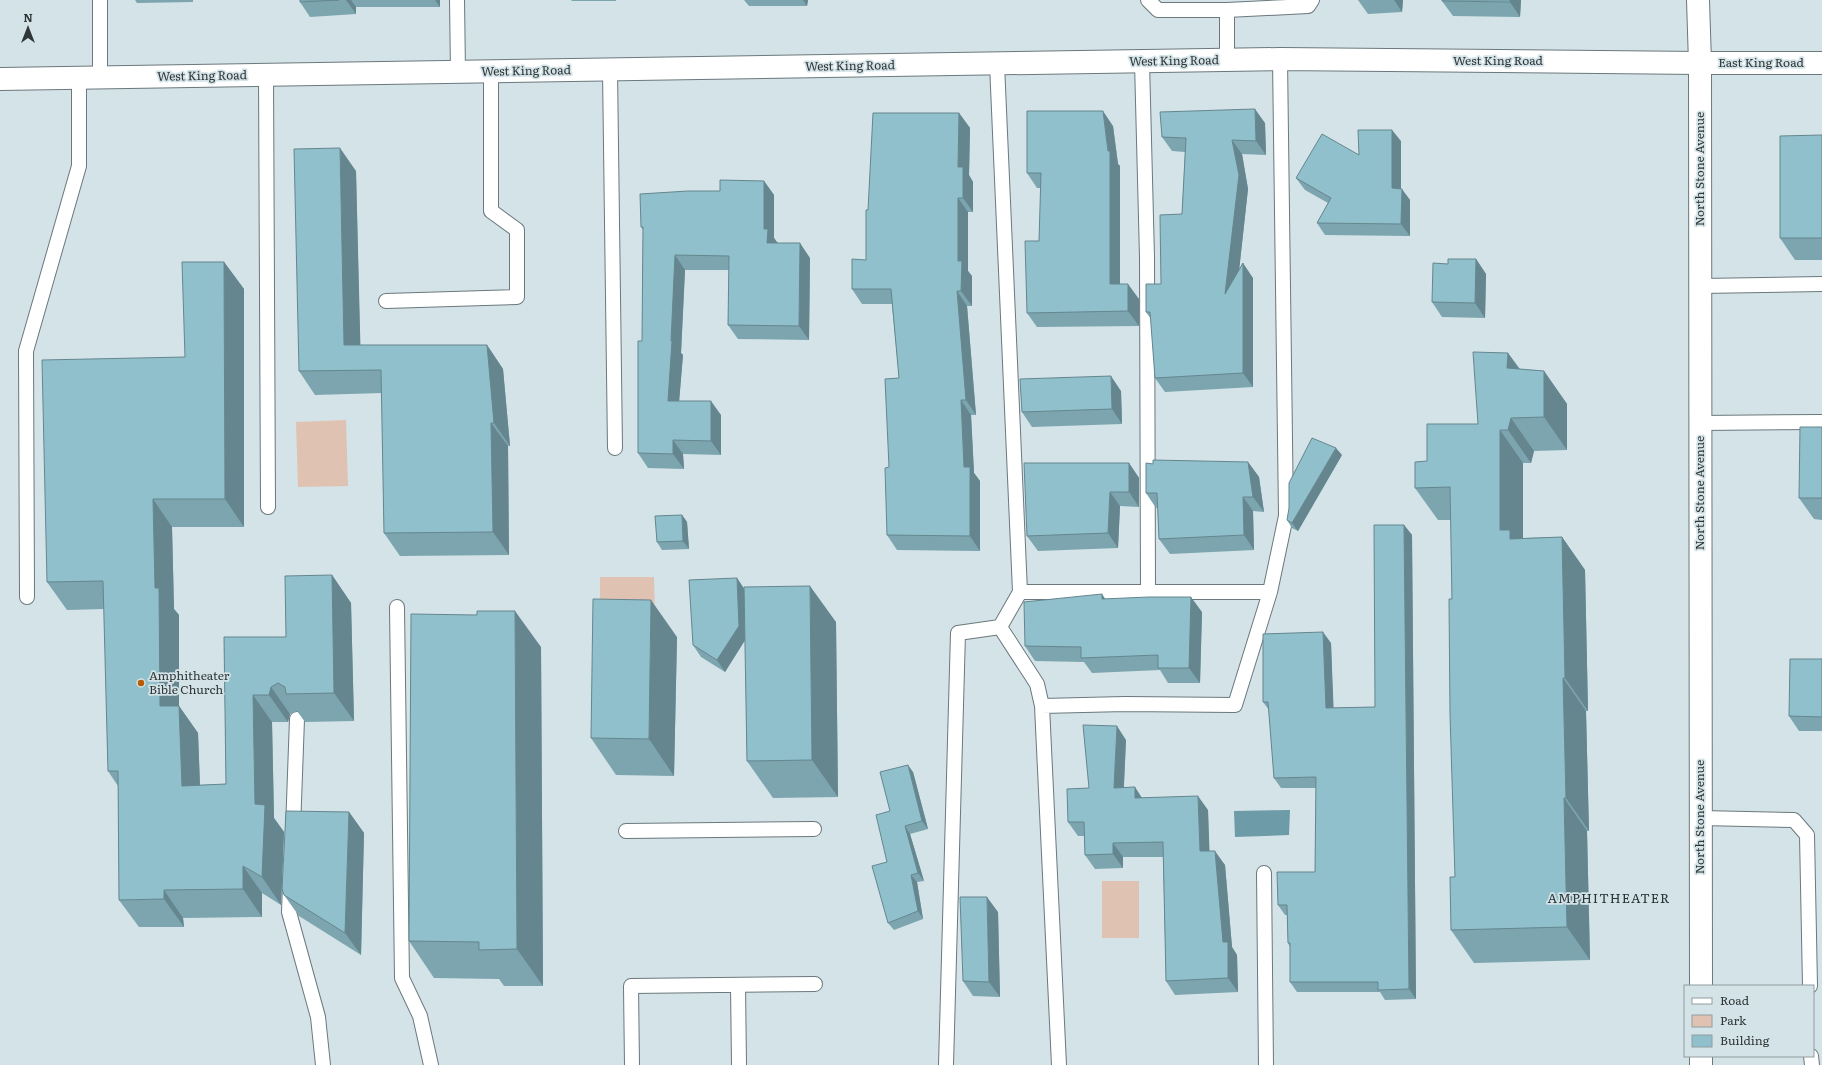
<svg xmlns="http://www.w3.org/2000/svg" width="1822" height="1065" font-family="Literata,serif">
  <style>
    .green { fill: #dfc2b1 }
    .water { fill: #6d9ba7 }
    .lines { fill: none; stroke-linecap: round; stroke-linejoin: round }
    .service-casing { stroke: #6b787c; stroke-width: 16 }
    .minor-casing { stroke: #6b787c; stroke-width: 24 }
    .secondary-casing { stroke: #6b787c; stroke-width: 24 }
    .service { stroke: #fff; stroke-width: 14 }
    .minor { stroke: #fff; stroke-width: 22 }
    .secondary { stroke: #fff; stroke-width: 22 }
    .wall { fill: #7ca5af }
    .shaded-wall { fill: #65868f }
    .building { fill: #90c0cc; stroke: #65868f }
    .poi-dot { fill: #b95d05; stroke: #d3e3e7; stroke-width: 1.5 }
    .labels { text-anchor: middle; stroke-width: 3.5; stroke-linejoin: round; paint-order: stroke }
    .street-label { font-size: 12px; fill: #303637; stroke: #d3e3e7 }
    .poi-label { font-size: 12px; fill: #303637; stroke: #d3e3e7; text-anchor: start }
    .neighbourhood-label { font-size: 13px; letter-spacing: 1px; fill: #2a3639; stroke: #d3e3e7 }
  </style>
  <rect width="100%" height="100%" fill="#d3e3e7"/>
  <path class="green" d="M 346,420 L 348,486 L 298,487 L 296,422 Z
    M 600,577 L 654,577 L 655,620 L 600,620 Z
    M 1102,881 L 1139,881 L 1139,938 L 1102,938 Z"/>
  <path class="water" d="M 1290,810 L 1289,835 L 1235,837 L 1234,811 Z"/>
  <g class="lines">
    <defs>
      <path id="service" d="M 100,0 L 100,77
        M 457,0 L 458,72
        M 1148,0 L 1158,10 L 1227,10 L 1308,6 L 1312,0
        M 1227,10 L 1227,60
        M 1142,62 L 1147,257 L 1148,592
        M 610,70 L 615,448
        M 266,75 L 268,507
        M 1700,286 L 1822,284
        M 386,301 L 517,297 L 517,230 L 491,211 L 491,72
        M 1700,423 L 1822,422
        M 1020,592 L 1270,592
        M 27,597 L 26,351 L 79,166 L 79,78
        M 397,607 L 402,978 L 420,1016 L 431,1065
        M 1000,627 L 1037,684 L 1042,706 L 1059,1065
        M 1042,706 L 1125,704 L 1235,705 L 1270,592 L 1286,516 L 1280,59
        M 1701,818 L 1794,820 L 1807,835 L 1810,986
        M 293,829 L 297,719
        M 626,831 L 814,829
        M 1264,873 L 1266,1065
        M 290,884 L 289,912 L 318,1017 L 323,1065
        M 738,985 L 739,1065
        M 1811,1056 L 1812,1065
        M 632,1065 L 631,986 L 815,984
        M 946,1065 L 958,633 L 1000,627 L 1020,592 L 997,64"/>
      <path id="minor" d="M 0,79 L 1280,59 L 1700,63 L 1822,63"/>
      <path id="secondary" d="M 1698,0 L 1700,63 L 1701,986
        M 1701,1056 L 1701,1065"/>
    </defs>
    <use href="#service" class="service-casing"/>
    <use href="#minor" class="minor-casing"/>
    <use href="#secondary" class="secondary-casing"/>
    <use href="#service" class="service"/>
    <use href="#minor" class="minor"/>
    <use href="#secondary" class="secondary"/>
  </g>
  <path class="wall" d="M 135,0 L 193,0 L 193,2 L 137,3 Z
    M 300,0 L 440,0 L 440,7 L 356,7 L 356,14 L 310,17 L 300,2 Z
    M 571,0 L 616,0 L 616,1 L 572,1 Z
    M 744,0 L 808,0 L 807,6 L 749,6 Z
    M 1358,0 L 1403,0 L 1402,12 L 1368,14 Z
    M 1521,0 L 1520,17 L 1453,16 L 1442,1 Z
    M 959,113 L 970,128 L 969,175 L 973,182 L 973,212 L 968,212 L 968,271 L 972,276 L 972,306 L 967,306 L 976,415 L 971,415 L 974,473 L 980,481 L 980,551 L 897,550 L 887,535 L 889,467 L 899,378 L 892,304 L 862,304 L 852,289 L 866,260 L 868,210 Z
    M 1265,123 L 1266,155 L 1242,154 L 1248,189 L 1239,270 L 1253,278 L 1253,387 L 1165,392 L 1155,378 L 1151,319 L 1146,312 L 1161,284 L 1182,214 L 1185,152 L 1172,151 L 1162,137 Z
    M 1113,126 L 1118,164 L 1120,166 L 1120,284 L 1139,299 L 1139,326 L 1037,327 L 1027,313 L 1039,241 L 1041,188 L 1037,188 L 1027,173 Z
    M 1822,135 L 1822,260 L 1795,260 L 1780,238 Z
    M 1401,141 L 1401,189 L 1410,200 L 1410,236 L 1325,235 L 1317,223 L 1328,203 L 1305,190 L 1296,178 L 1359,155 Z
    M 356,171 L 360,345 L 487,345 L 503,369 L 510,446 L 508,446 L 509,555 L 400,556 L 384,533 L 382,393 L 315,395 L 299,371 Z
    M 764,181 L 774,195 L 774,238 L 778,243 L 810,258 L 809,340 L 738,339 L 728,325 L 729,270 L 685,270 L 681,353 L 683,355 L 679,401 L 721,415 L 721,455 L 683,454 L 684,469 L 648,468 L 638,453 L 642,341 L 643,230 L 641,227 L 720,191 Z
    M 1476,259 L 1486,274 L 1485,318 L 1442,317 L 1432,302 L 1448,264 Z
    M 224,262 L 244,289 L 244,527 L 172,527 L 174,609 L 179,615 L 179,706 L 198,733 L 200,785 L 226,784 L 224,637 L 286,637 L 332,575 L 351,603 L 354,721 L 305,722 L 297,711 L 290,714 L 288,722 L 272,722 L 274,818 L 284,832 L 281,905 L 262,893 L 262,917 L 183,918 L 184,927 L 139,927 L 119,900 L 118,786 L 108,771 L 104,609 L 67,610 L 47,582 L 185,357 Z
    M 1508,353 L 1520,369 L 1544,371 L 1567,404 L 1567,450 L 1534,451 L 1531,463 L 1523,463 L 1523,538 L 1562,537 L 1585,570 L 1588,711 L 1586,711 L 1589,831 L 1587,831 L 1590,960 L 1474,963 L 1451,930 L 1455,877 L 1451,520 L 1438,520 L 1415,488 L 1478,424 Z
    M 1121,391 L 1122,424 L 1032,427 L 1022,412 Z
    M 1822,427 L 1822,520 L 1814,519 L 1799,498 Z
    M 1342,455 L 1298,531 L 1292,528 L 1287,520 Z
    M 1248,462 L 1259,477 L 1264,512 L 1253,511 L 1254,550 L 1170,554 L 1159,539 L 1158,508 L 1156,508 L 1146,493 Z
    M 1129,463 L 1139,478 L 1139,507 L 1120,506 L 1118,548 L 1038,551 L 1027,536 Z
    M 682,515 L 687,522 L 689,549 L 662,550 L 657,542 Z
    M 1404,525 L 1412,535 L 1416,999 L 1385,1000 L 1380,992 L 1297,992 L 1290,982 L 1290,947 L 1288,943 L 1287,915 L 1285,915 L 1278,905 L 1315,872 L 1316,788 L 1281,788 L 1274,778 L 1269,710 L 1263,702 L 1331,643 L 1333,708 L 1375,707 Z
    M 737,578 L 744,589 L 836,622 L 838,797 L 773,798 L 747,761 L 745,640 L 725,672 L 701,657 L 693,645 Z
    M 1105,599 L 1202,612 L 1200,683 L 1168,683 L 1160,670 L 1092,673 L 1084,662 L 1035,661 L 1025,646 Z
    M 677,637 L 674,776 L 616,775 L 591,738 Z
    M 541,647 L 543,986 L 504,986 L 499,979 L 434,978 L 409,941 Z
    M 1822,659 L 1822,731 L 1799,731 L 1789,716 Z
    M 1126,740 L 1124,787 L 1142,798 L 1208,810 L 1209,851 L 1225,865 L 1232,947 L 1237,955 L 1238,992 L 1175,995 L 1166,981 L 1163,857 L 1123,857 L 1123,868 L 1095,869 L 1085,855 L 1084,836 L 1078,836 L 1068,822 L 1089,788 Z
    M 913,772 L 928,829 L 910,834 L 924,881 L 917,882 L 923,919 L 894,930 L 888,923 L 887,862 L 890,811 Z
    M 349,812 L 364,833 L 361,955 L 299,916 L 284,895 Z
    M 998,912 L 1000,997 L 973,996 L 963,981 Z"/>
  <path class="shaded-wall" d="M 346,0 L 351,0 L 356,7 L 356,14 Z
    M 435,0 L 440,0 L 440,7 Z
    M 803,0 L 808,0 L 807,6 Z
    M 1394,0 L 1403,0 L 1402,12 Z
    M 1510,0 L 1521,0 L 1520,17 L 1510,2 Z
    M 1255,109 L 1265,123 L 1266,155 L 1256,141 Z
    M 1103,111 L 1113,126 L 1118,164 L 1120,166 L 1120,299 L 1110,284 L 1108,151 Z
    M 959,113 L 970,128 L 969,175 L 973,182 L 973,212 L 963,198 L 958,167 Z
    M 1392,130 L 1401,141 L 1401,200 L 1392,188 Z
    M 1232,140 L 1242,154 L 1248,189 L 1235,308 L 1225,294 Z
    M 340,148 L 356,171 L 361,369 L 344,345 Z
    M 764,181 L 774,195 L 774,238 L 778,244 L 767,243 L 764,229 Z
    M 1402,189 L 1410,200 L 1410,236 L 1401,224 Z
    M 958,198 L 968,212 L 968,271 L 972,276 L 972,306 L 961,291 L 958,261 Z
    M 800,243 L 810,258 L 809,340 L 799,326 Z
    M 675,255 L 685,270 L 681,353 L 683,355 L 678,415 L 668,401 Z
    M 1476,259 L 1486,274 L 1485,318 L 1475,303 Z
    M 224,262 L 244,289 L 244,527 L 225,499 Z
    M 1243,263 L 1253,278 L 1253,387 L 1243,373 Z
    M 1128,284 L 1139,299 L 1139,326 L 1128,311 Z
    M 957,291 L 967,306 L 976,415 L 966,400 Z
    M 487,345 L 503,369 L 510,446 L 494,423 Z
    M 1508,353 L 1531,386 L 1507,368 Z
    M 1544,371 L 1567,404 L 1567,450 L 1544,417 Z
    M 1111,376 L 1121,391 L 1122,424 L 1112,409 Z
    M 961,400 L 971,415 L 974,473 L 980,481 L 980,551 L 970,536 L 964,467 Z
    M 711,401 L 721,415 L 721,455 L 711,441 Z
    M 1511,418 L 1534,451 L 1531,463 L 1508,430 Z
    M 491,423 L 508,446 L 509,555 L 493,532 Z
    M 1500,430 L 1523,463 L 1523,549 L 1533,563 L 1500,530 Z
    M 673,440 L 683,454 L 684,469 L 673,454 Z
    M 1336,448 L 1342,455 L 1298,531 L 1292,523 Z
    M 1248,462 L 1259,477 L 1264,512 L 1253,497 Z
    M 1129,463 L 1139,478 L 1139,507 L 1129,492 Z
    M 1110,492 L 1120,506 L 1118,548 L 1108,533 Z
    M 1243,497 L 1253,511 L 1254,550 L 1244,535 Z
    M 153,499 L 172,527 L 174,609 L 179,615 L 179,706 L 198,733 L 201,813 L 182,786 L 160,706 L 155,588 Z
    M 682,515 L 687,522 L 689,549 L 683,541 Z
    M 1404,525 L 1412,535 L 1416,999 L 1409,989 Z
    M 1562,537 L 1585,570 L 1588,711 L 1565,678 Z
    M 332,575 L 351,603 L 354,721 L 334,693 Z
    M 737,578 L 745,590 L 747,637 L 725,672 L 717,660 Z
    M 810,586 L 836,622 L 838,797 L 812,760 Z
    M 1102,594 L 1112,609 L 1102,599 Z
    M 1191,597 L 1202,612 L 1200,683 L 1189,668 Z
    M 651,600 L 677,637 L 674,776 L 649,739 Z
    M 515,611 L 541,647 L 543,986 L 517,949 Z
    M 1323,632 L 1331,643 L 1334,719 L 1326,708 Z
    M 1563,678 L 1586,711 L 1589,831 L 1566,798 Z
    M 271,687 L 290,714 L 288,722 L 269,695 Z
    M 253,695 L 272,722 L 274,818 L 284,832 L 281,905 L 262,877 L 255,804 Z
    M 1117,726 L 1126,740 L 1123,801 L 1114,788 Z
    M 908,765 L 913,772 L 928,829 L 922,821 Z
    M 1135,787 L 1144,801 L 1135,798 Z
    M 1198,796 L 1208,810 L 1210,865 L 1200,851 Z
    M 1564,798 L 1587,831 L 1590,960 L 1567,927 Z
    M 349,812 L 364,833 L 361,955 L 345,933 Z
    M 905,826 L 910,834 L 924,881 L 918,873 Z
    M 1113,843 L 1123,857 L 1123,868 L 1113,854 Z
    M 1215,851 L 1225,865 L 1232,947 L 1237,955 L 1238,992 L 1228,978 L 1223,942 Z
    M 243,866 L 262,893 L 262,917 L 243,889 Z
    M 911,875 L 917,882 L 923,919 L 918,911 Z
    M 164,890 L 183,918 L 184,927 L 164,899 Z
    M 987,897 L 998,912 L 1000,997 L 989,982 Z"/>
  <path class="building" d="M 300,0 L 339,0 L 300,2 Z
    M 1442,0 L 1510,0 L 1510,2 L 1442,1 Z
    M 1255,109 L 1256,141 L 1232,140 L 1239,175 L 1225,294 L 1243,263 L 1243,373 L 1155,378 L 1150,312 L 1146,312 L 1146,284 L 1161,284 L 1160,215 L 1182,214 L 1186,138 L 1162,137 L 1160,112 Z
    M 1027,111 L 1103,111 L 1108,151 L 1110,151 L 1110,284 L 1128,284 L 1128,311 L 1027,313 L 1025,241 L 1039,241 L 1041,173 L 1027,173 Z
    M 873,113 L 959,113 L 958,167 L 963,167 L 963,198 L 958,198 L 958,261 L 962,261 L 961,291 L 957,291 L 966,400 L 961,400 L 964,467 L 970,467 L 970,536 L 887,535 L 885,468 L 889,467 L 885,379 L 899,378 L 891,289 L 852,289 L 852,259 L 866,260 L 866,210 L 868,210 Z
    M 1358,130 L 1392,130 L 1392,188 L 1402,189 L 1401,224 L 1317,223 L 1331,198 L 1296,178 L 1322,134 L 1359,155 Z
    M 1822,135 L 1822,238 L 1780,238 L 1780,136 Z
    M 340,148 L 344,345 L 487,345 L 494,423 L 491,423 L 493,532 L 384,533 L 381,370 L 299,371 L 294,149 Z
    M 720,180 L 764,181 L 764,229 L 768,229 L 767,243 L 800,243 L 799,326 L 728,325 L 729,256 L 675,255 L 671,341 L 672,341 L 668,401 L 711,401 L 711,441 L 673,440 L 673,454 L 638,453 L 638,341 L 642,341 L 643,227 L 641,227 L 640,194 L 688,191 L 720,191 Z
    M 1448,259 L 1476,259 L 1475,303 L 1432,302 L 1433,263 L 1448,264 Z
    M 182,262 L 224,262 L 225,499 L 153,499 L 155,588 L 159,588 L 160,706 L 179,706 L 182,786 L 226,784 L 224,637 L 286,637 L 285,576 L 332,575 L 334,693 L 286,694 L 285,687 L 278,683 L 271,687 L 269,695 L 253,695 L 255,804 L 265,805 L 262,877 L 243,866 L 243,889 L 164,890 L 164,899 L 119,900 L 118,771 L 108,771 L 103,581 L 47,582 L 42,360 L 185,357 Z
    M 1473,352 L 1508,353 L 1507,368 L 1544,371 L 1544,417 L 1511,418 L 1508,430 L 1500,430 L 1500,530 L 1510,530 L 1510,539 L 1562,537 L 1565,678 L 1563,678 L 1566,798 L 1564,798 L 1567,927 L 1451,930 L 1450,877 L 1455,877 L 1450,714 L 1449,599 L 1452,599 L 1450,487 L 1415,488 L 1415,462 L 1427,461 L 1427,424 L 1478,424 Z
    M 1111,376 L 1112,409 L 1022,412 L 1020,379 Z
    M 1800,427 L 1822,427 L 1822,498 L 1799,498 Z
    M 1312,438 L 1336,448 L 1292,523 L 1287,520 L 1289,508 L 1289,483 Z
    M 1153,460 L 1248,462 L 1253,497 L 1243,497 L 1244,535 L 1159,539 L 1157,493 L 1146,493 L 1146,463 L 1153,464 Z
    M 1024,463 L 1129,463 L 1129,492 L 1110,492 L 1108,533 L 1027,536 Z
    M 682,515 L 683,541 L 657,542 L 655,516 Z
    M 1374,525 L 1404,525 L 1409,989 L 1378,990 L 1378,982 L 1290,982 L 1290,943 L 1288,943 L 1287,905 L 1278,905 L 1277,872 L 1315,872 L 1316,777 L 1274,778 L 1268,702 L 1263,702 L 1263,634 L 1323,632 L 1326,708 L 1375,707 Z
    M 737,578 L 739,626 L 717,660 L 693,645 L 689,580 Z
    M 810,586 L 812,760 L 747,761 L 744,587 Z
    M 1102,594 L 1102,599 L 1149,597 L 1191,597 L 1189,668 L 1158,668 L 1158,655 L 1081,658 L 1081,647 L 1025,646 L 1024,602 Z
    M 593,599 L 651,600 L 649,739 L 591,738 Z
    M 477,611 L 515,611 L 517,949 L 479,950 L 479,942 L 409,941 L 411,614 L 477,615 Z
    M 1790,659 L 1822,659 L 1822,717 L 1789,716 Z
    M 1083,725 L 1117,726 L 1114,788 L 1135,787 L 1135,798 L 1198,796 L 1200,851 L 1215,851 L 1223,942 L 1228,942 L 1228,978 L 1166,981 L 1163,842 L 1113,843 L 1113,854 L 1085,855 L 1084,822 L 1068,822 L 1067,789 L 1089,788 Z
    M 908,765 L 922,821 L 905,826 L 918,873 L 911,875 L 918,911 L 888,923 L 872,866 L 887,862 L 876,815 L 890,811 L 880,772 Z
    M 286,811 L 349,812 L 345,933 L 284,895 L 282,889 Z
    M 960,897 L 987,897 L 989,982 L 963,981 Z"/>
  <circle class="poi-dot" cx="141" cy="683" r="4"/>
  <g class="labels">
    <g class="street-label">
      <text transform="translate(1174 61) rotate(-1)" y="4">West King Road</text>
      <text x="1498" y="65">West King Road</text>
      <text x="1761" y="67">East King Road</text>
      <text transform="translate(850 66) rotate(-1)" y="4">West King Road</text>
      <text transform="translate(526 71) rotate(-1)" y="4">West King Road</text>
      <text transform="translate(202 76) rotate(-1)" y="4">West King Road</text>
      <text transform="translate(1700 169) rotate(-90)" y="4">North Stone Avenue</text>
      <text transform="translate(1700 493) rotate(-90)" y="4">North Stone Avenue</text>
      <text transform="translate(1700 817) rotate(-90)" y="4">North Stone Avenue</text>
    </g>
    <g class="poi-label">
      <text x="149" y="680">Amphitheater<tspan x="149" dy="14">Bible Church</tspan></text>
    </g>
    <g class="neighbourhood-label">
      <text x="1609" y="903">AMPHITHEATER</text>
    </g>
  </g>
  <rect x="1684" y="985" width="130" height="72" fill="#d3e3e7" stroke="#929ea1"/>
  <rect x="1692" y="998" width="20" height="6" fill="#ffffff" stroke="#929ea1"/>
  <text x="1720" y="1005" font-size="12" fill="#303637">Road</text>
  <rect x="1692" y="1015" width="20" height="12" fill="#dfc2b1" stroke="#929ea1"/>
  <text x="1720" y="1025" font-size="12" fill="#303637">Park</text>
  <rect x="1692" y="1035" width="20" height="12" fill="#90c0cc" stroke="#929ea1"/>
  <text x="1720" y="1045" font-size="12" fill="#303637">Building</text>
  <g transform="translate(28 28)" stroke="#d3e3e7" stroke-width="3" paint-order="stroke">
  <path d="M0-3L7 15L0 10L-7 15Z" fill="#303637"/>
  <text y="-6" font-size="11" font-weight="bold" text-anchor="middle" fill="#303637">N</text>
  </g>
</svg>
